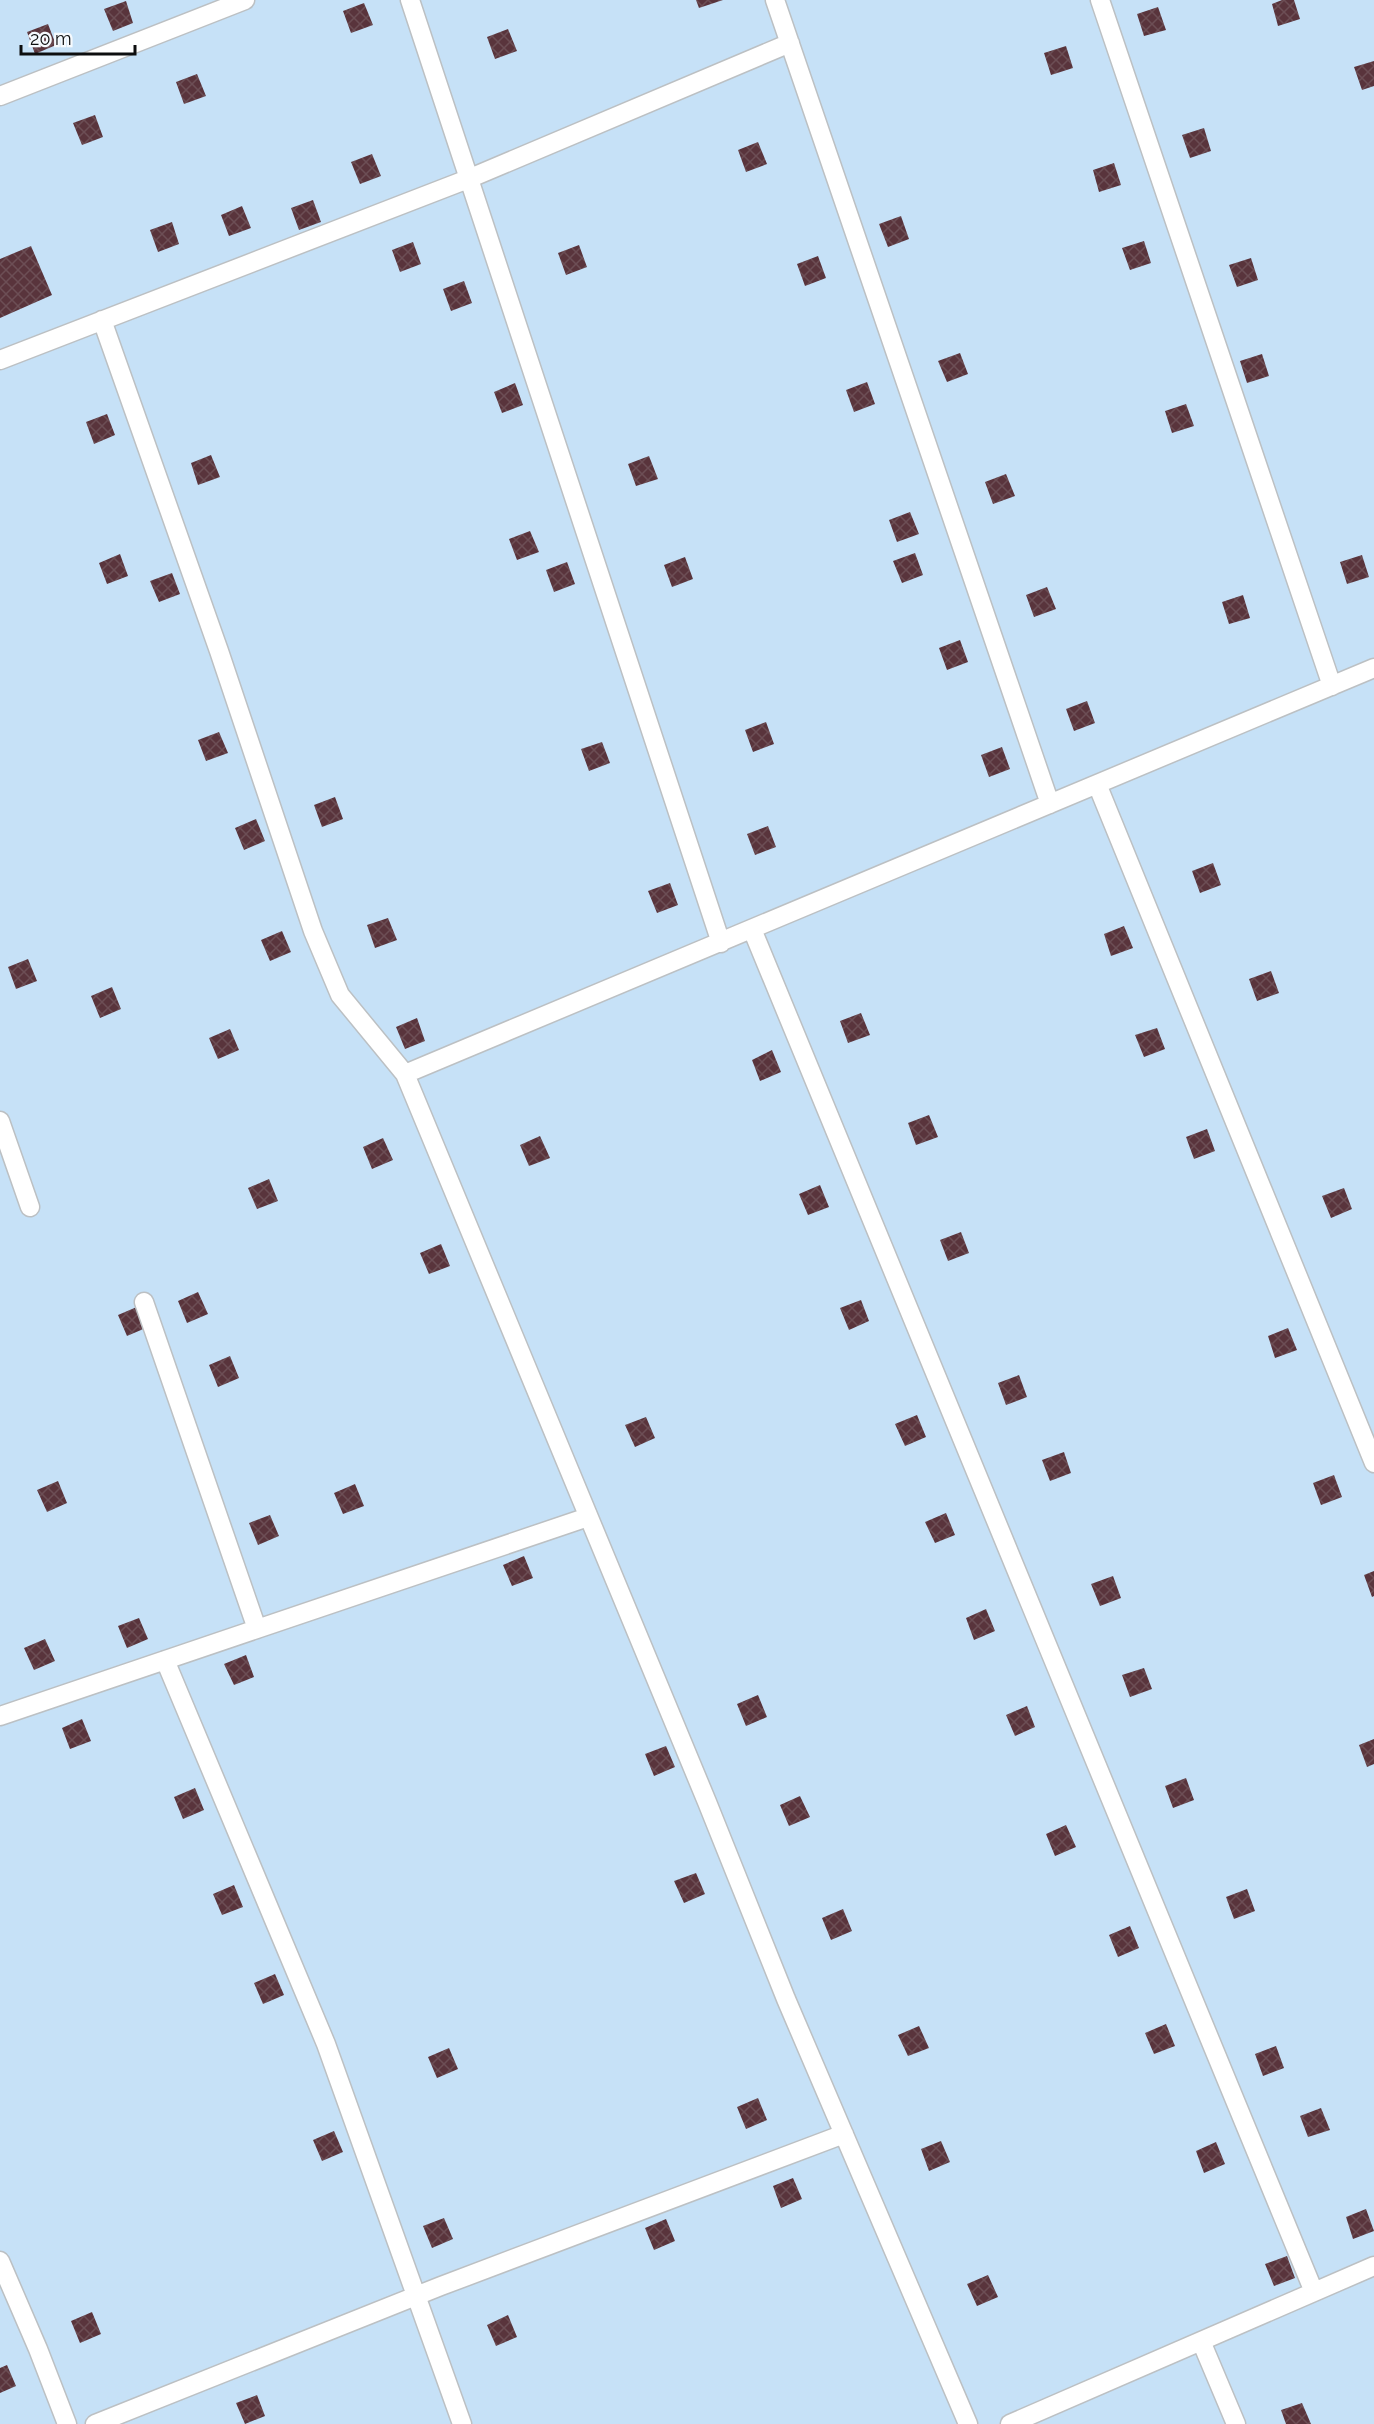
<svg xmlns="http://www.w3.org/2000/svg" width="1374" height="2424" font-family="Raleway,sans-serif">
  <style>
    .green { fill: #c6e1f7 }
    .building { fill: url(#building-cross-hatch) }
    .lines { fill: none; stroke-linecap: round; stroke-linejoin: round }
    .lane-casing { stroke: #bcc0c3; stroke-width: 21 }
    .lane { stroke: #fff; stroke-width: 18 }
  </style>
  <defs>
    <pattern id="building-cross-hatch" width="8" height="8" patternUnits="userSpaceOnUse" patternTransform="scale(1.5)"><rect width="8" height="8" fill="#59343c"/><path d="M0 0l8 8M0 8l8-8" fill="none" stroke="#6c4e55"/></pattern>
  </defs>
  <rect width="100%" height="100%" fill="#e9edf0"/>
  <path class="green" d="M 0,0 L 1374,0 L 1374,2424 L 0,2424 Z"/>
  <path class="building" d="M 696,0 L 723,0 L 699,8 Z
    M 1282,0 L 1294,0 L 1300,19 L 1278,26 L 1272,4 Z
    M 126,1 L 133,23 L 113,31 L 104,9 Z
    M 364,3 L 373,25 L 351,33 L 343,11 Z
    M 1158,7 L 1166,30 L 1144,36 L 1137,14 Z
    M 48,24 L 56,45 L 35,54 L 27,32 Z
    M 508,29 L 517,51 L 495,59 L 487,37 Z
    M 1066,46 L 1073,68 L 1051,75 L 1044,53 Z
    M 1374,61 L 1374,86 L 1362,90 L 1354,67 Z
    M 197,74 L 206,96 L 184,104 L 176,82 Z
    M 95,115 L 103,137 L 82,145 L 73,123 Z
    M 1204,128 L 1211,151 L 1190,158 L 1182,135 Z
    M 758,142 L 767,164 L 746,172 L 738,150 Z
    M 372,154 L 381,176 L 360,184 L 351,162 Z
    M 1114,163 L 1121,185 L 1099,192 L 1093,170 Z
    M 313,200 L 321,222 L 299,230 L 291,208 Z
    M 242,206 L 251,228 L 229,236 L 221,215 Z
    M 901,216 L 909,239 L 888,247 L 879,224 Z
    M 172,222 L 179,244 L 158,252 L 150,230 Z
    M 1144,241 L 1151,263 L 1130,270 L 1122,248 Z
    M 413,242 L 421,264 L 400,272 L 392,250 Z
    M 579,245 L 587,267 L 566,275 L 558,253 Z
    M 31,246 L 52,295 L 0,318 L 0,259 Z
    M 818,256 L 826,278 L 805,286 L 797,264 Z
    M 1251,258 L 1258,280 L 1237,287 L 1229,265 Z
    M 464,281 L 472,303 L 451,311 L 443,289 Z
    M 960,353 L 968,374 L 947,382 L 938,361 Z
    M 1262,354 L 1269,376 L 1247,383 L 1240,361 Z
    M 867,382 L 875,404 L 854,412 L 846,390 Z
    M 515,383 L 523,405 L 502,413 L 494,392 Z
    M 1186,404 L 1194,426 L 1172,433 L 1165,411 Z
    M 107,414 L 115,435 L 94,444 L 86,422 Z
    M 211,455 L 220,477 L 198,485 L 191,463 Z
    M 649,456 L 658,479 L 636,486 L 628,464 Z
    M 1006,474 L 1015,496 L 993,504 L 985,482 Z
    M 910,512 L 919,534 L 897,542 L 889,520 Z
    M 530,531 L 539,552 L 517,560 L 509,539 Z
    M 915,553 L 923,575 L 902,583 L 893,561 Z
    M 120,554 L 128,576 L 107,584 L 99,563 Z
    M 1362,555 L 1369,577 L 1347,584 L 1340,562 Z
    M 685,557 L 693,579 L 672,587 L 664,565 Z
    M 567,562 L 575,584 L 554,592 L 546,570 Z
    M 172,573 L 180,594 L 159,602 L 150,581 Z
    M 1047,587 L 1056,609 L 1034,617 L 1026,595 Z
    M 1243,595 L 1250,618 L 1229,624 L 1222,602 Z
    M 960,640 L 968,662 L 947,670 L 939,648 Z
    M 1087,701 L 1095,723 L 1074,731 L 1066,709 Z
    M 766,722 L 774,744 L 753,752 L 745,730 Z
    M 219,732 L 228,753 L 206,761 L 198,740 Z
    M 602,742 L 610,763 L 589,771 L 581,749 Z
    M 1002,747 L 1010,769 L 989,777 L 981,755 Z
    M 335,797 L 343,819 L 322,827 L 314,805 Z
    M 256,819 L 265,841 L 244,850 L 235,828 Z
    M 768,826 L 776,847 L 755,855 L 747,834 Z
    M 1213,863 L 1221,885 L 1200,893 L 1192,871 Z
    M 670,883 L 678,905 L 657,913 L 648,891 Z
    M 388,918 L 397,940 L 375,948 L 367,925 Z
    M 1124,926 L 1133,948 L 1111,956 L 1104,934 Z
    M 282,931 L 291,952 L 270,961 L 261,940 Z
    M 28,959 L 37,981 L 16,989 L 8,967 Z
    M 1271,971 L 1279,993 L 1257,1001 L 1249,979 Z
    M 112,987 L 121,1009 L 100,1018 L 91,996 Z
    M 861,1013 L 870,1035 L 848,1043 L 840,1021 Z
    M 417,1018 L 425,1041 L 405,1049 L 396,1027 Z
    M 1157,1028 L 1165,1049 L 1144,1057 L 1135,1035 Z
    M 230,1029 L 239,1050 L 218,1059 L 209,1038 Z
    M 772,1050 L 781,1072 L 760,1081 L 752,1060 Z
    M 929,1115 L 938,1137 L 916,1145 L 908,1123 Z
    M 1207,1129 L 1215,1151 L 1194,1159 L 1186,1137 Z
    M 540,1136 L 550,1158 L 529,1166 L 520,1145 Z
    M 383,1138 L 393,1160 L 372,1169 L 363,1147 Z
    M 269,1179 L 278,1201 L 257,1209 L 248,1188 Z
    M 820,1185 L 829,1207 L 808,1215 L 799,1194 Z
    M 1344,1188 L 1352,1209 L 1331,1218 L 1322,1196 Z
    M 961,1232 L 969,1253 L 948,1261 L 940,1240 Z
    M 441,1244 L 450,1266 L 429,1274 L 420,1253 Z
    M 198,1292 L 208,1314 L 187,1323 L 178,1301 Z
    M 861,1300 L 869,1321 L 849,1330 L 840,1308 Z
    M 139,1306 L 148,1327 L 127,1336 L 118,1315 Z
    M 1288,1328 L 1297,1350 L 1275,1358 L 1268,1336 Z
    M 230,1356 L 239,1378 L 218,1387 L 209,1365 Z
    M 1019,1375 L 1027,1397 L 1006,1405 L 998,1383 Z
    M 917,1415 L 926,1437 L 905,1446 L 895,1424 Z
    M 646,1417 L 655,1438 L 635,1447 L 625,1425 Z
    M 1064,1452 L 1071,1473 L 1050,1481 L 1042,1460 Z
    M 1334,1475 L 1342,1497 L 1321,1505 L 1313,1483 Z
    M 58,1481 L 67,1503 L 47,1512 L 37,1490 Z
    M 355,1484 L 364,1506 L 343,1514 L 334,1493 Z
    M 946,1513 L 955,1535 L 935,1543 L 925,1522 Z
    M 270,1515 L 279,1536 L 258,1545 L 249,1523 Z
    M 524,1556 L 533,1578 L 512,1586 L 503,1565 Z
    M 1374,1571 L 1374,1596 L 1372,1597 L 1364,1575 Z
    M 1113,1576 L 1121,1598 L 1100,1606 L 1091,1584 Z
    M 986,1609 L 995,1631 L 974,1640 L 966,1618 Z
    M 139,1618 L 148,1639 L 127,1648 L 118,1626 Z
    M 45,1639 L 55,1661 L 34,1670 L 24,1648 Z
    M 246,1655 L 254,1677 L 234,1685 L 224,1664 Z
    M 1144,1668 L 1152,1689 L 1130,1697 L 1122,1675 Z
    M 758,1695 L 767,1717 L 746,1726 L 737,1704 Z
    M 1027,1706 L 1035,1727 L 1015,1736 L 1006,1715 Z
    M 82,1719 L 91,1741 L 70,1749 L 62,1728 Z
    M 1374,1739 L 1374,1764 L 1367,1767 L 1359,1745 Z
    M 666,1746 L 675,1767 L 654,1776 L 645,1754 Z
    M 1186,1778 L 1194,1800 L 1173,1808 L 1165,1786 Z
    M 195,1788 L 204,1810 L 183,1819 L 174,1797 Z
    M 800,1796 L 810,1817 L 789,1826 L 780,1805 Z
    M 1066,1825 L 1076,1847 L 1055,1856 L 1046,1834 Z
    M 696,1873 L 705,1894 L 684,1903 L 674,1881 Z
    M 234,1885 L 243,1907 L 222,1915 L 213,1894 Z
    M 1247,1889 L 1255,1911 L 1234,1919 L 1226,1897 Z
    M 843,1909 L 852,1931 L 831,1940 L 822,1918 Z
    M 1130,1926 L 1139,1948 L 1118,1957 L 1109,1935 Z
    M 275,1974 L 284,1995 L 263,2004 L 254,1983 Z
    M 1166,2024 L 1175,2046 L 1154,2054 L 1145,2033 Z
    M 919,2026 L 929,2048 L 908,2056 L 898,2035 Z
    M 1276,2046 L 1284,2068 L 1263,2076 L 1255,2054 Z
    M 449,2048 L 458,2069 L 437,2078 L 428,2057 Z
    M 758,2098 L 767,2120 L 746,2129 L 737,2107 Z
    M 1321,2108 L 1330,2130 L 1308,2137 L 1300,2116 Z
    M 334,2131 L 343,2152 L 322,2161 L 313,2140 Z
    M 941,2141 L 950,2162 L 929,2171 L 921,2149 Z
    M 1216,2142 L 1225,2164 L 1204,2173 L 1196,2151 Z
    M 793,2178 L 802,2199 L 781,2208 L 773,2186 Z
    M 1366,2209 L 1374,2231 L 1353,2239 L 1346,2217 Z
    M 444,2218 L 453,2239 L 432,2248 L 423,2226 Z
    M 666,2219 L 675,2241 L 654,2250 L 645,2228 Z
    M 1287,2256 L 1295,2278 L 1274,2286 L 1265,2264 Z
    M 988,2275 L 998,2297 L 977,2306 L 967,2284 Z
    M 92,2312 L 101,2334 L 80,2343 L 71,2321 Z
    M 508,2315 L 517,2337 L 496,2346 L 487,2325 Z
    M 7,2365 L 16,2386 L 0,2393 L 0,2368 Z
    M 257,2395 L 265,2416 L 245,2424 L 236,2403 Z
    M 1302,2403 L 1311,2424 L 1286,2424 L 1281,2410 Z"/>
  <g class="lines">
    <defs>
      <path id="lane" d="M 410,0 L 721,943
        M 775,0 L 1050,804
        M 1100,0 L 1332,686
        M 0,96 L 245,0
        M 102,320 L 219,651 L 313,931 L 340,995 L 405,1074 L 707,1802 L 786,1999 L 968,2424
        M 0,360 L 468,179 L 790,43
        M 1097,784 L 1374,1463
        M 752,929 L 1314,2292
        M 405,1074 L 1374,668
        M 0,1121 L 30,1207
        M 144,1302 L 257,1629
        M 165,1660 L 326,2044 L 462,2424
        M 0,1716 L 588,1517
        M 0,2261 L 38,2349 L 67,2424
        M 1201,2341 L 1236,2424
        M 95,2424 L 441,2286 L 844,2134
        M 1010,2424 L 1374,2266"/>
    </defs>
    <use href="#lane" class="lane-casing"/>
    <use href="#lane" class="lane"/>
  </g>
  <path d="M21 45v9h114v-9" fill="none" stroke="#0d0e0f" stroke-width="3"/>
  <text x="30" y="45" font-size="18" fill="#0d0e0f" stroke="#f6fafe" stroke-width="4.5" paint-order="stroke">20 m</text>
</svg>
